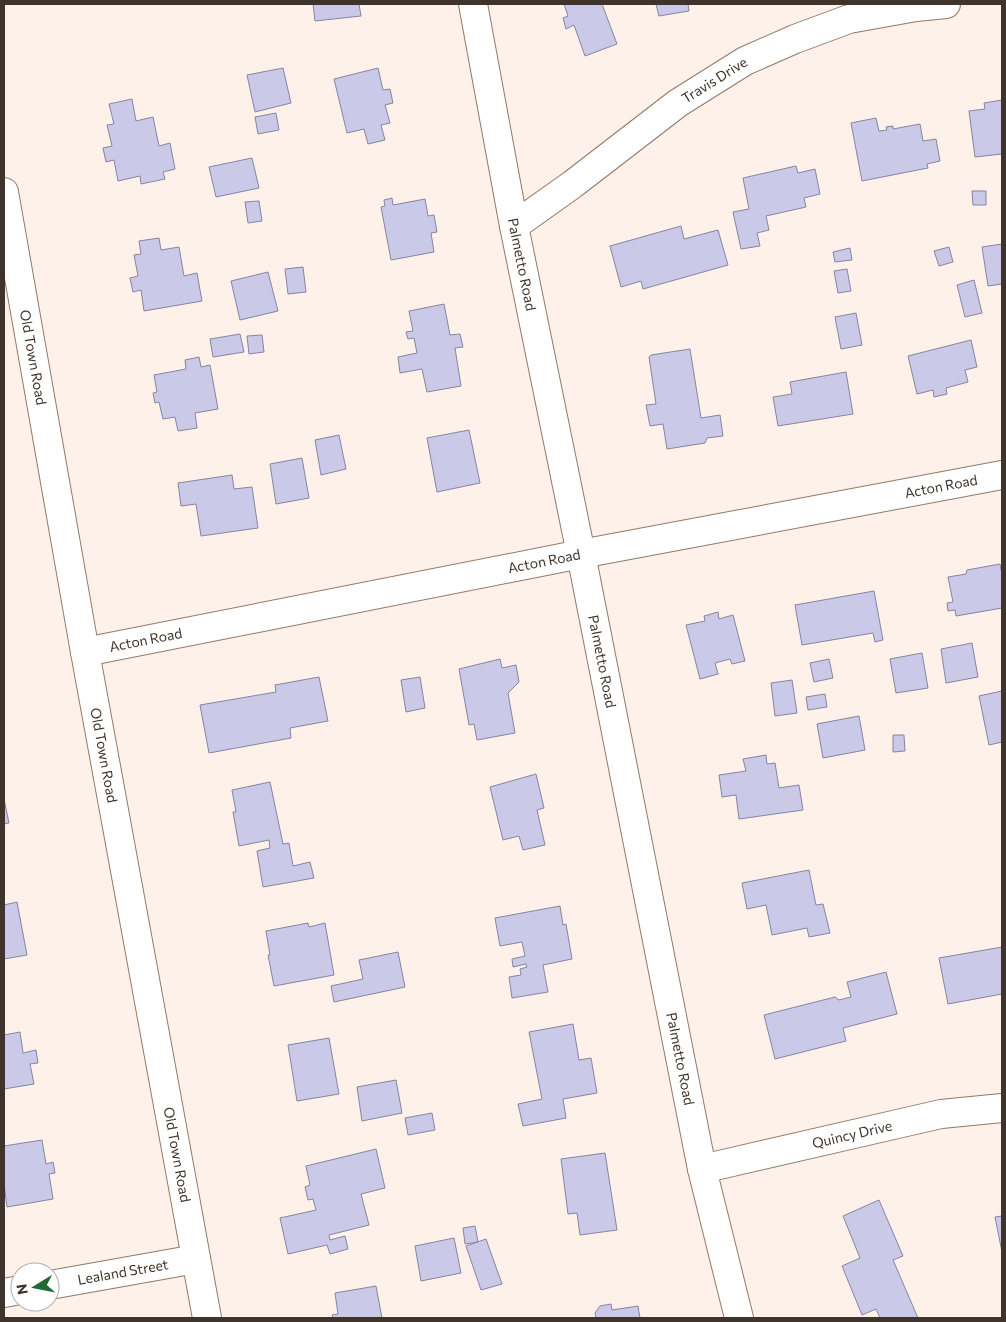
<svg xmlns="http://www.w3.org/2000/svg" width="1006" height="1322" font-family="Commissioner,sans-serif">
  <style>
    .building { fill: #cbc9e8; stroke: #8684a0 }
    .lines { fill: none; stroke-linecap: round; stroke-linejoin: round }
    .minor-casing { stroke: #947967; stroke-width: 30 }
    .secondary-casing { stroke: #947967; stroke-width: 30 }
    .minor { stroke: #fff; stroke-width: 28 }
    .secondary { stroke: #fff; stroke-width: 28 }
    .labels { text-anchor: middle; stroke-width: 4; stroke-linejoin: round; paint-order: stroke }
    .street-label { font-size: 14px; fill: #3f342c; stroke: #fff }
  </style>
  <rect width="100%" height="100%" fill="#fdf1e9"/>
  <path class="building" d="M 313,4 L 359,4 L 361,16 L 315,21 Z
    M 564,4 L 602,4 L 617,44 L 585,56 L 574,25 L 566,29 L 563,18 L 568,16 Z
    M 656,4 L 688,4 L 689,11 L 659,16 Z
    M 283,68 L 291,103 L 255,112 L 247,75 Z
    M 378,68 L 383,90 L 390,89 L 393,103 L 385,105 L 390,123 L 381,125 L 385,140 L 368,144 L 364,129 L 347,133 L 334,79 Z
    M 132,99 L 136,121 L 153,117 L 159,146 L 170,143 L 175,169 L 163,172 L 165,179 L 141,184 L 140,176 L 118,181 L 114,160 L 106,162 L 103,148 L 112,146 L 107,125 L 114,124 L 109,104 Z
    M 1002,100 L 1002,154 L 975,157 L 969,111 L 985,109 L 984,103 Z
    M 276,113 L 279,130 L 258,134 L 255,117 Z
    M 876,118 L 879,131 L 887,130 L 886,127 L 893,126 L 893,129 L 920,124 L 923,141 L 936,139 L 940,161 L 927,164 L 928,168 L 862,181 L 851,123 Z
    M 252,158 L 259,188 L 216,197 L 209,167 Z
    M 796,166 L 798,173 L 815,169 L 820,194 L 804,198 L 806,207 L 766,216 L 769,230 L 757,233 L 760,246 L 741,249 L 733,212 L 749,209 L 743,178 Z
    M 972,191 L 986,191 L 986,205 L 973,205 Z
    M 392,198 L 393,205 L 425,199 L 428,216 L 434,215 L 437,232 L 431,233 L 434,252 L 391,260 L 381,207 L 385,206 L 384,200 Z
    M 259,201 L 262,221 L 248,223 L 245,202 Z
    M 681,226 L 684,239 L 718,230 L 728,265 L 643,289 L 641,281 L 621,287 L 610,246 Z
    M 159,238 L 161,250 L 179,247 L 184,276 L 197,273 L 202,301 L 144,311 L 141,290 L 133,292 L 130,278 L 138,276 L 134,255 L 141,254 L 139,241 Z
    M 1002,244 L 1002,284 L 988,286 L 982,247 Z
    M 949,247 L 953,262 L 939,266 L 934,251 Z
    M 850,248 L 852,260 L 835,262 L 833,252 Z
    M 303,267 L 306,292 L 288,294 L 285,269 Z
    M 847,269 L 851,291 L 838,293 L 834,271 Z
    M 268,272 L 278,311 L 240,320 L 231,281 Z
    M 974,280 L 982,313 L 965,317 L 957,285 Z
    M 444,304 L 450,335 L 460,334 L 463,347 L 455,348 L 461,386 L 427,392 L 422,369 L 400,373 L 398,357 L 417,353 L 414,338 L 408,339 L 406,332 L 413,331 L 409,311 Z
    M 856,313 L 862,345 L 841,349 L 835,317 Z
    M 240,334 L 244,352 L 213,357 L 210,339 Z
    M 262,335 L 264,352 L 249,354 L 247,336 Z
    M 971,340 L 977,367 L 965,370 L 968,382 L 946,388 L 947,394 L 934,397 L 933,390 L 917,394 L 908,356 Z
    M 690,349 L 701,418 L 720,415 L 723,436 L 707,438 L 705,443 L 667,449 L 663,424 L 650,426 L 646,405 L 656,404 L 649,357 L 651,355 Z
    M 199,357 L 201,367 L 210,365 L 218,409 L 195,413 L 197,428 L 178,431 L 175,417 L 163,419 L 159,402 L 155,403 L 153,393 L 157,392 L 154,375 L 186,369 L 185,360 Z
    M 846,372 L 853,414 L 778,426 L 773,397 L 792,394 L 790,382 Z
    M 469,430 L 480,483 L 437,492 L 427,438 Z
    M 339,435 L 346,469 L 321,475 L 315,440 Z
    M 302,458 L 309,498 L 276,504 L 270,464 Z
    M 232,475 L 234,489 L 252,487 L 258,528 L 201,536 L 196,504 L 181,506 L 178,483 Z
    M 1000,564 L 1002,575 L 1002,608 L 956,616 L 955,610 L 948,611 L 947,603 L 953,602 L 948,577 L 966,574 L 967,570 Z
    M 874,591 L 883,640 L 875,642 L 873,633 L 802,645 L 795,605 Z
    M 718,612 L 719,619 L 733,615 L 745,661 L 732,664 L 730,659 L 715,663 L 718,674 L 700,679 L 686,625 L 705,621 L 704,616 Z
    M 972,643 L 978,677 L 946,683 L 941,649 Z
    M 922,653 L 928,688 L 896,693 L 890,659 Z
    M 500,659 L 502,668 L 516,665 L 519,682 L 508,693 L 515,733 L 477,740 L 474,724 L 469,725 L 459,669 Z
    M 829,659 L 833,678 L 814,682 L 810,663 Z
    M 319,677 L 328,721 L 290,728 L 291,738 L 209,753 L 200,705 L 276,692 L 275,685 Z
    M 420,677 L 425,708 L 406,712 L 401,680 Z
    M 792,680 L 797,713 L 775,716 L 771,683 Z
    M 1002,691 L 1002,742 L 989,745 L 979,696 Z
    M 825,694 L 827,707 L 808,710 L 806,697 Z
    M 859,716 L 865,750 L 823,758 L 817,724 Z
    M 893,735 L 904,735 L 905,751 L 893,752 Z
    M 766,755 L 767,764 L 775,763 L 779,788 L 799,785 L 803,810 L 739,819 L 736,795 L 722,797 L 719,775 L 746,771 L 743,759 Z
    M 536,774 L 544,808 L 537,810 L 545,845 L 523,850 L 519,836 L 503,840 L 490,787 Z
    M 270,782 L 283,844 L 289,843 L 293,866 L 310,862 L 314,878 L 263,887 L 257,851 L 270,848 L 269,840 L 239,846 L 233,812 L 236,812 L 232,790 Z
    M 4,799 L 9,823 L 4,824 Z
    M 809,870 L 816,905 L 823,904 L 830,933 L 809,937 L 807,928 L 772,935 L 766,905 L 747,909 L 742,883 Z
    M 17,902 L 27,955 L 4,959 L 4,905 Z
    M 560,906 L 563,925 L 566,924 L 572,959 L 543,965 L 548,992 L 512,998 L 509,977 L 521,975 L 520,969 L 527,967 L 526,964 L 513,967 L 512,959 L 525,956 L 522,942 L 500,946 L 495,918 Z
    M 308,923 L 309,927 L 325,923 L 334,975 L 274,986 L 268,955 L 270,955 L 266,931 Z
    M 1002,947 L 1002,994 L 948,1004 L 939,958 Z
    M 398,952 L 405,987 L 334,1002 L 331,986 L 363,979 L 359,960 Z
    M 886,972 L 897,1014 L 843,1028 L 846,1041 L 775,1059 L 764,1015 L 835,997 L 839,1000 L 851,997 L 847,982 Z
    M 573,1024 L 579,1060 L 591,1058 L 597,1093 L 563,1099 L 566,1118 L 523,1126 L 518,1104 L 542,1099 L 529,1032 Z
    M 20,1032 L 23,1053 L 36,1050 L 38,1063 L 30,1064 L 34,1084 L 4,1089 L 4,1035 Z
    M 329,1038 L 339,1094 L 297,1101 L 288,1045 Z
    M 396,1080 L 402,1113 L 362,1121 L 357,1087 Z
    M 432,1113 L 435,1130 L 408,1135 L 405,1118 Z
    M 42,1140 L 46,1164 L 53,1162 L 55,1173 L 49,1174 L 53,1199 L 7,1207 L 4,1184 L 4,1146 Z
    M 376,1149 L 385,1188 L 361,1194 L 369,1225 L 329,1235 L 330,1240 L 345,1236 L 348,1249 L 330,1254 L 327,1245 L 288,1254 L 280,1218 L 316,1210 L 313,1199 L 308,1200 L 305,1187 L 310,1185 L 306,1166 Z
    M 605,1153 L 617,1230 L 580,1235 L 577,1213 L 568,1214 L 561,1159 Z
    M 879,1200 L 903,1256 L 893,1260 L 918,1318 L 880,1318 L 876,1309 L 862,1315 L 842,1266 L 860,1258 L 843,1216 Z
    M 1002,1216 L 1002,1252 L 995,1217 Z
    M 475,1226 L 478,1242 L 465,1244 L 463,1228 Z
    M 454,1238 L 461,1273 L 421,1281 L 415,1246 Z
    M 486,1239 L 502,1284 L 481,1290 L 466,1246 Z
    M 376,1286 L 382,1318 L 333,1318 L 332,1315 L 338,1314 L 335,1293 Z
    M 611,1304 L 612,1310 L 638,1306 L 640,1318 L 596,1318 L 595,1313 L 600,1306 Z"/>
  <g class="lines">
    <defs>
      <g id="minor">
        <path id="s1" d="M 473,4 L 514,226 L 581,554 L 702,1169 L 739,1318"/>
        <path id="s2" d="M 514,226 L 573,184 L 678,103 L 745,61 L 795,39 L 849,19 L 916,7 L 946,4"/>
        <path id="s3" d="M 85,652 L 581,554 L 1002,475"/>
        <path id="s4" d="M 702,1169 L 941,1114 L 1002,1108"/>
        <path id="s5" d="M 50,1285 L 196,1259"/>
        <path d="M 4,1293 L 20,1290"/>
      </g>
      <g id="secondary">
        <path id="s6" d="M 4,192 L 85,652 L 207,1318"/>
      </g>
    </defs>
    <use href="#minor" class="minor-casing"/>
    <use href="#secondary" class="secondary-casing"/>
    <use href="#minor" class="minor"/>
    <use href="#secondary" class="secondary"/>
  </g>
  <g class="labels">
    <g class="street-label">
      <text dy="5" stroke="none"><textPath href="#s2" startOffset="248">Travis Drive</textPath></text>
      <text dy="5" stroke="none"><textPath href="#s1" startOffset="265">Palmetto Road</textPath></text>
      <text dy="5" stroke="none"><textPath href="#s6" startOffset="168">Old Town Road</textPath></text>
      <text dy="5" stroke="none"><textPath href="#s3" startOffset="872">Acton Road</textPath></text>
      <text dy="5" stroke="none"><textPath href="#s3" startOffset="468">Acton Road</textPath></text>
      <text dy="5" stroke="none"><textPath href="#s3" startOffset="62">Acton Road</textPath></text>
      <text dy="5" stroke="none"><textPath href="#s1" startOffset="670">Palmetto Road</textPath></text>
      <text dy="5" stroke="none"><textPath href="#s6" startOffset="572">Old Town Road</textPath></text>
      <text dy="5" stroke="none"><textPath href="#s1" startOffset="1075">Palmetto Road</textPath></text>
      <text dy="5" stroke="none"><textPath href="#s4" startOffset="154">Quincy Drive</textPath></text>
      <text dy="5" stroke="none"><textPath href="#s6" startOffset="978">Old Town Road</textPath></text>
      <text dy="5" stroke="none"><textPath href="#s5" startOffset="74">Lealand Street</textPath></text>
    </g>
  </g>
  <rect width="1006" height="1322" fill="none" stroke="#3f342c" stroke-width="10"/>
  <g transform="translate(35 1287) rotate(260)"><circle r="24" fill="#ffffff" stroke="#b2aeab"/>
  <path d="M0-4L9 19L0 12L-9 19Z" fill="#206834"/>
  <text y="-8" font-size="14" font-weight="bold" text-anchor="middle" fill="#3f342c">N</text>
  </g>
</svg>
